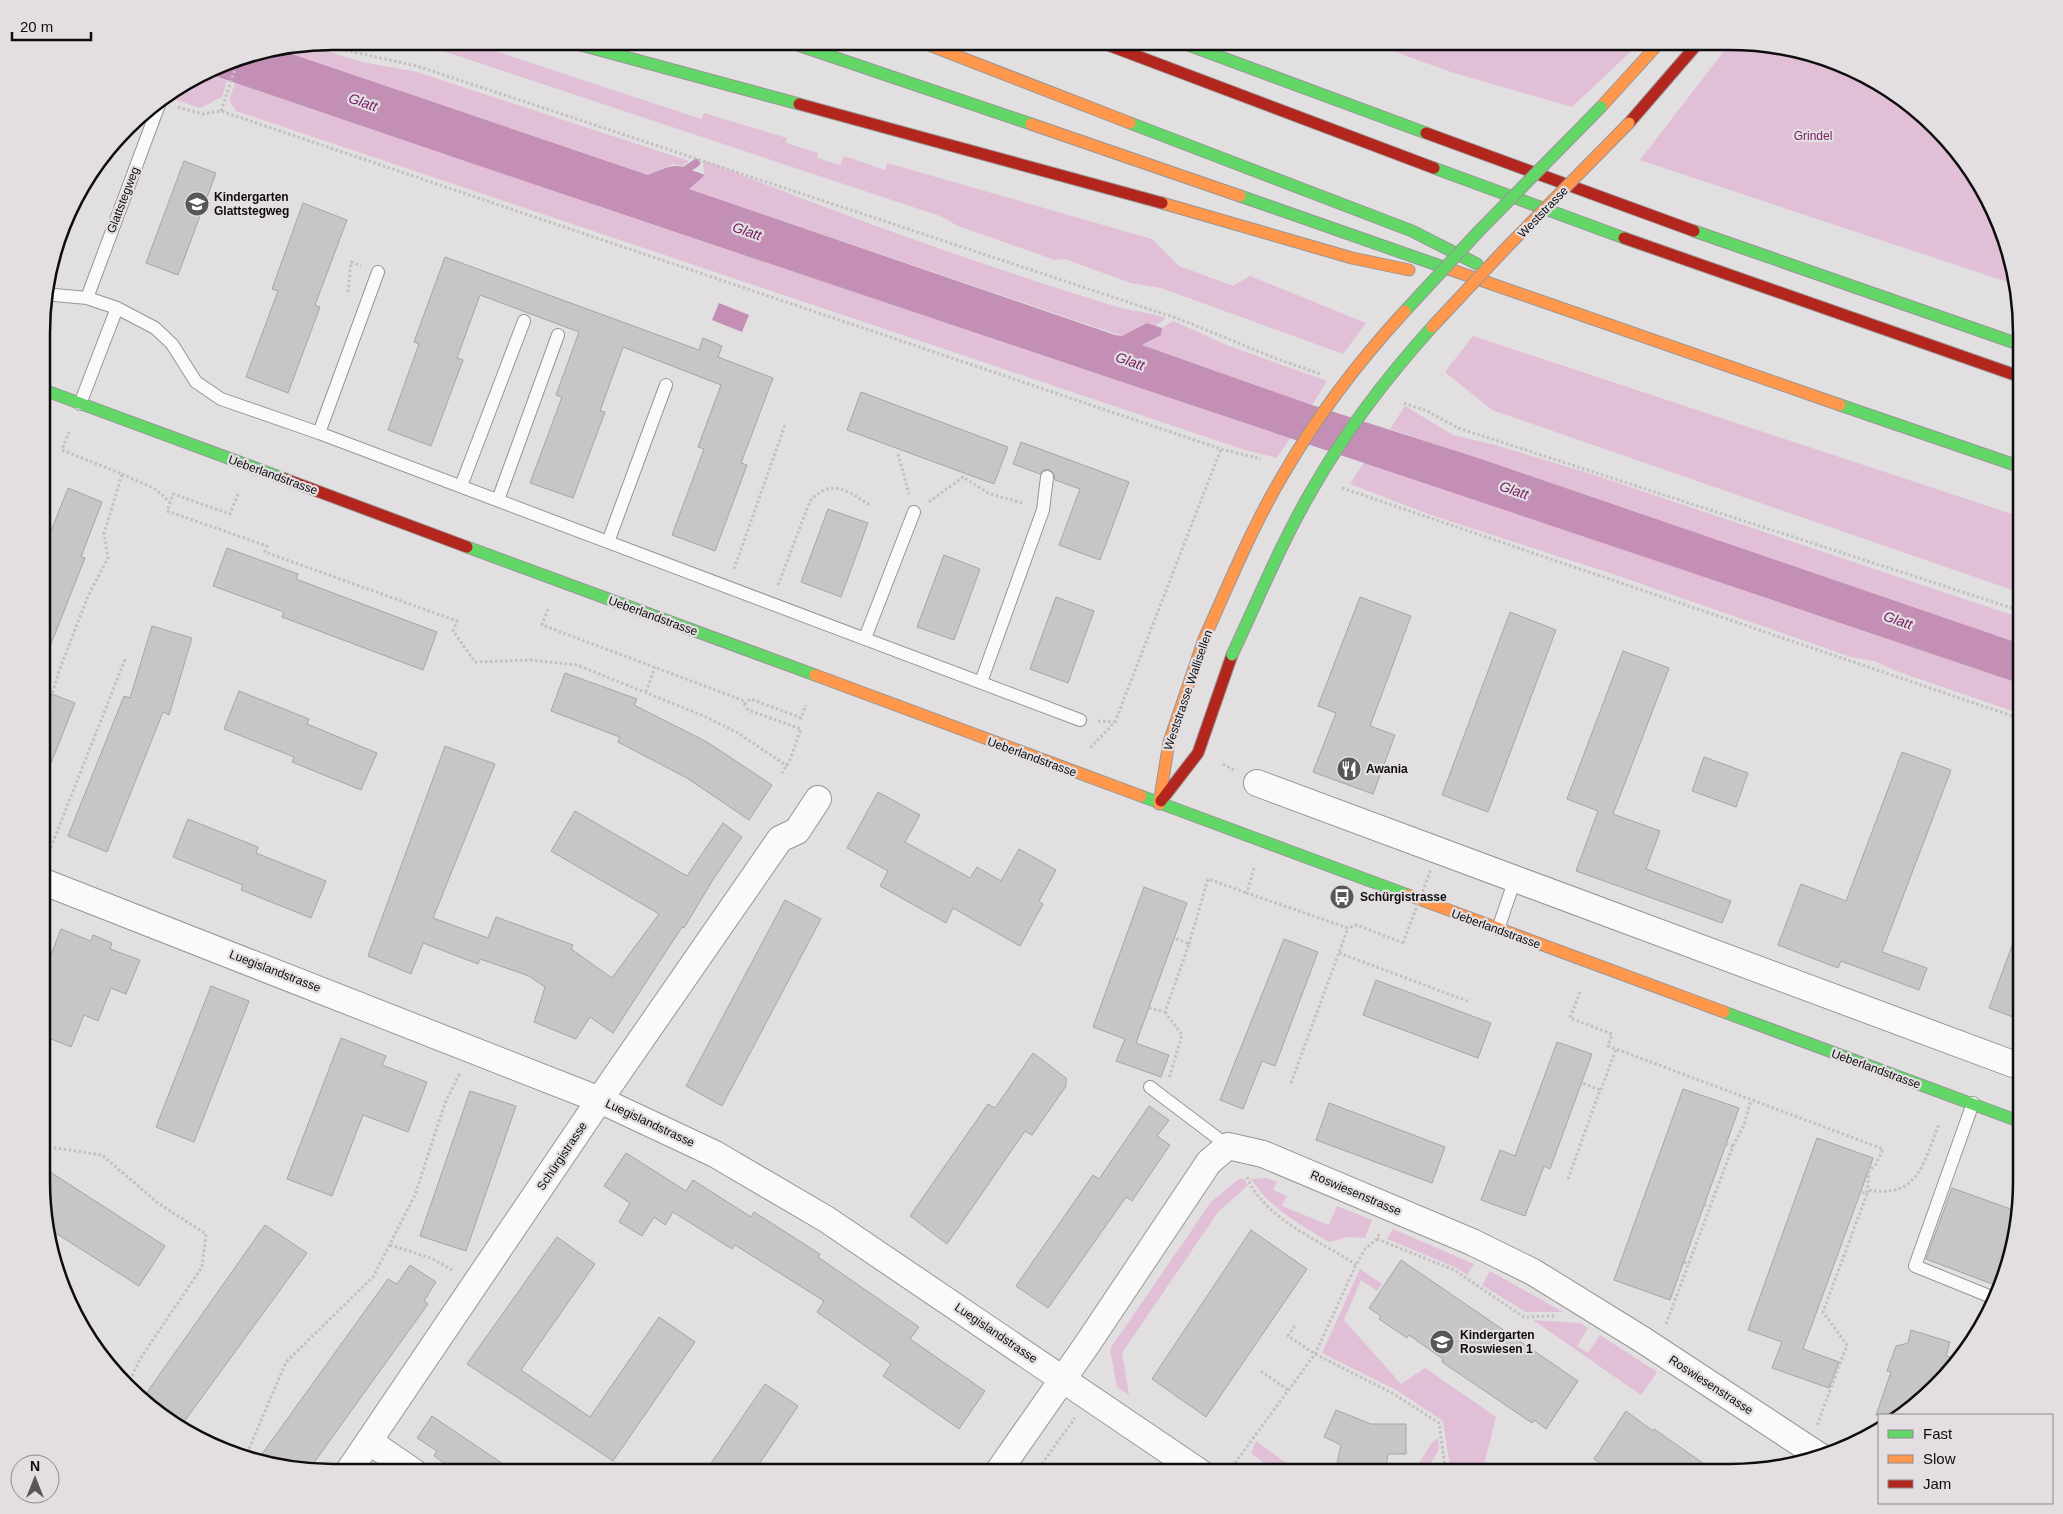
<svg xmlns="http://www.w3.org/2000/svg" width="2063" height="1514" font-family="Helvetica,sans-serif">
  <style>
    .green { fill: #e1bfd7 }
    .water { fill: #c38fb5 }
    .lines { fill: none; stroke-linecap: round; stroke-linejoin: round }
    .stream { stroke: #c38fb5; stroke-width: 8 }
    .building { fill: #c7c6c7; stroke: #a6a5a6 }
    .lane-casing { stroke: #979596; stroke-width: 14 }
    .street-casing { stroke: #979596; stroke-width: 28 }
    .fast-casing { stroke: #979596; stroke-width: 13 }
    .slow-casing { stroke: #979596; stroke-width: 13 }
    .jam-casing { stroke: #979596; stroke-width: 13 }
    .path { stroke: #c2c0c1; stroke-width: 3; stroke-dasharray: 2.5 2.5; stroke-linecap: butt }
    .lane { stroke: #fafafa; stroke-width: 12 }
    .street { stroke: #fafafa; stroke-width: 26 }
    .fast { stroke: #63d668; stroke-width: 11 }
    .slow { stroke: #ff974d; stroke-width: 11 }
    .jam { stroke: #b3261e; stroke-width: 11 }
    .fast-bridge-casing { stroke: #979596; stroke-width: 13; stroke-linecap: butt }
    .slow-bridge-casing { stroke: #979596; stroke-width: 13; stroke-linecap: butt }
    .path-bridge { stroke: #c2c0c1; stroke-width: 3; stroke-dasharray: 2.5 2.5; stroke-linecap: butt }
    .fast-bridge { stroke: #63d668; stroke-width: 11 }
    .slow-bridge { stroke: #ff974d; stroke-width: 11 }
    .labels { text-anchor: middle; stroke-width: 4.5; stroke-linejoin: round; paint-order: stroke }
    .park-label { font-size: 12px; fill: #761e64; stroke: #e2dee1 }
    .poi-label { font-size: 12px; font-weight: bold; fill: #0e0c0d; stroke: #e2dee1; text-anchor: start }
    .street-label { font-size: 12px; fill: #0e0c0d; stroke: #e2dee1 }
    .water-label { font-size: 14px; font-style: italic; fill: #7a2267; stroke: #e2dee1 }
    .rim { fill: none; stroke: #0e0c0d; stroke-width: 2.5 }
  </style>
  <rect width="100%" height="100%" fill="#e1dfe0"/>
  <path class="green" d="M 413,41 L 465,41 L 701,119 L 704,113 L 787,138 L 786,143 L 818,153 L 817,158 L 840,165 L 844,156 L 885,170 L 887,163 L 1152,239 L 1179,266 L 1233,286 L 1250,276 L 1366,323 L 1343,354 L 1161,288 L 1131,283 L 1065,259 L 1055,260 L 958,226 L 940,216 Z
    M 1368,42 L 1641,42 L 1572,107 L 1451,72 Z
    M 1731,42 L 1749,42 L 1842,63 L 1908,102 L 1950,141 L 1992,204 L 2013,284 L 1640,160 Z
    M 318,44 L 330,52 L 362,62 L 417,72 L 689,161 L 682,166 L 673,164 L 648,175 L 283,51 Z
    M 205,73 L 227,81 L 222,97 L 200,108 L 167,97 Z
    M 235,83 L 1290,438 L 1277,458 L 1242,449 L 236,111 L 229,100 Z
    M 706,161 C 839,214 974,263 1111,305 C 1129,311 1148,312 1166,318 L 1155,326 L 1147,323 L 1122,336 L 688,189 L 705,175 L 703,166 Z
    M 1173,321 L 1229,346 L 1327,381 L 1312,405 L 1142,345 L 1160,335 L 1162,328 Z
    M 1473,336 L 2021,517 L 2021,593 L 1492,410 L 1445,372 Z
    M 1405,406 L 1453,435 L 1495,445 L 1585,472 L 2021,618 L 2021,644 L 1390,429 Z
    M 1364,462 L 2021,684 L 2021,714 L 1899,672 L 1874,661 L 1851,657 L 1610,573 L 1431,515 L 1350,484 Z
    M 1267,1178 L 1277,1182 L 1273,1190 L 1287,1196 L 1282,1206 L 1329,1225 L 1337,1206 L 1372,1220 L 1365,1238 L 1347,1237 L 1329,1242 C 1297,1222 1273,1211 1251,1179 Z
    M 1239,1179 L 1244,1179 L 1248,1185 L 1218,1212 L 1122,1353 L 1129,1395 L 1117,1387 L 1110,1349 L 1211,1202 Z
    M 1393,1229 L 1474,1264 L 1467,1275 L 1457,1268 L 1387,1239 Z
    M 1360,1269 L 1382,1284 L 1377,1291 L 1361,1280 L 1344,1320 L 1401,1384 L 1425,1368 L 1496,1417 L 1482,1473 L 1451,1473 L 1443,1421 L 1398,1391 L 1322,1353 Z
    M 1490,1271 L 1563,1312 L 1526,1312 L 1482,1285 Z
    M 1533,1320 L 1580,1323 L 1588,1328 L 1577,1346 L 1588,1353 L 1600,1335 L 1657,1372 L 1641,1395 Z
    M 1438,1439 L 1439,1449 L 1425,1473 L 1413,1473 L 1433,1441 Z
    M 1256,1441 L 1290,1466 L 1289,1473 L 1278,1473 L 1251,1453 Z"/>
  <path class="water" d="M 283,51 L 648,175 C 678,162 675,164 705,175 L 689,189 L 1115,335 L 1122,336 L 1147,323 L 1162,328 L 1161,335 L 1142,345 L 1312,405 L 1478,458 L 2021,644 L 2021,684 C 1416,479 810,279 206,73 L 221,63 Z
    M 719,303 L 749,315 L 742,332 L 712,320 Z"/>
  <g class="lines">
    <path class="stream" d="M 681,173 L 696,163"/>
  </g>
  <path class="building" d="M 184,161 L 216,173 L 178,275 L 146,263 Z
    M 303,203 L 347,220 L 315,305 L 320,307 L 288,393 L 246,377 L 278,291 L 272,289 Z
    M 445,257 L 699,350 L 703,338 L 722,346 L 718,357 L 773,378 L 741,463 L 747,465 L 715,551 L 672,535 L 704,449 L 698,447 L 721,385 L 623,347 L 600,411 L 605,412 L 573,498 L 530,483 L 562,397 L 556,395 L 579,332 L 480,295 L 457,358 L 463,360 L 431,446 L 388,430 L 419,344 L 414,342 Z
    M 861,392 L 1008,447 L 994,484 L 847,430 Z
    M 1021,442 L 1129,482 L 1100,560 L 1059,545 L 1080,489 L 1055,480 L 1054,473 L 1048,469 L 1043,470 L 1040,474 L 1013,464 Z
    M 68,488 L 102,502 L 81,557 L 85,558 L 45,659 L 44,549 Z
    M 828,509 L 868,523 L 841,597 L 801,582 Z
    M 227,548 L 298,574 L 296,579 L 437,632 L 423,670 L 282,617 L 284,612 L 213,586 Z
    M 944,555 L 980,569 L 954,640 L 917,627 Z
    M 1056,597 L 1094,611 L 1068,683 L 1030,669 Z
    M 1360,597 L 1411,616 L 1370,726 L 1395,735 L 1373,794 L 1313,772 L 1336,713 L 1318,706 Z
    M 1510,612 L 1556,630 L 1488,812 L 1442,795 Z
    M 152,626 L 192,638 L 169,715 L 163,712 L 107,852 L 68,836 L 124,696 L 130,698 Z
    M 1623,651 L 1669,668 L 1613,814 L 1660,831 L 1646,869 L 1731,901 L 1722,923 L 1576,871 L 1598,811 L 1567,799 Z
    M 565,673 L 637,699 L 634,705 L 707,742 L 772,785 L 749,820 L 687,778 L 618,742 L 620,737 L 551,711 Z
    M 44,691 L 75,703 L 45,778 L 44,778 Z
    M 239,691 L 309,719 L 307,724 L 377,753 L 361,790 L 292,762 L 294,757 L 224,729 Z
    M 445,746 L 495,764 L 433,918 L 488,938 L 496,917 L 573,945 L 571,949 L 612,978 L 659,914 L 551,851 L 575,811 L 687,876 L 723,823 L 742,837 L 714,878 L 684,928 L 682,927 L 613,1033 L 590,1017 L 576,1039 L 534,1022 L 545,987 L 529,976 L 480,959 L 478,964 L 423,943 L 411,974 L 368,956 Z
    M 1902,752 L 1951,770 L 1882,952 L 1927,968 L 1919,990 L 1841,961 L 1838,968 L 1778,945 L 1801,884 L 1846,901 Z
    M 1704,757 L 1748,773 L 1736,807 L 1692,791 Z
    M 878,792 L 920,815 L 905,842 L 970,878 L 977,867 L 1001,881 L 1019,849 L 1056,870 L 1039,901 L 1043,904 L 1020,946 L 953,908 L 946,923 L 880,886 L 888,871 L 847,848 Z
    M 188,819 L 258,847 L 256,853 L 326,881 L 311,918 L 241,890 L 243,885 L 173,857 Z
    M 1144,887 L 1187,903 L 1136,1043 L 1169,1055 L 1161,1077 L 1116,1061 L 1125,1039 L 1093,1027 Z
    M 785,900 L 821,919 L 722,1106 L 686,1086 Z
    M 2019,927 L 2021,927 L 2021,1020 L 1989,1008 Z
    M 61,929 L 91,941 L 93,935 L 112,943 L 110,949 L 140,960 L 126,994 L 111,988 L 98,1021 L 84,1015 L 71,1047 L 44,1036 L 44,973 Z
    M 1284,939 L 1318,952 L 1275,1066 L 1262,1061 L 1243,1109 L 1220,1100 Z
    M 1376,980 L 1491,1023 L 1478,1058 L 1363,1015 Z
    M 211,986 L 249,1001 L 194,1142 L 156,1127 Z
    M 341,1038 L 386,1056 L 382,1065 L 427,1082 L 408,1132 L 363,1115 L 332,1196 L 287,1179 Z
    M 1557,1042 L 1592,1054 L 1550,1169 L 1544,1166 L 1525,1216 L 1481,1200 L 1500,1150 L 1515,1156 Z
    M 1033,1053 L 1066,1078 L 1066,1086 L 1032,1135 L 1025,1131 L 947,1244 L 910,1216 L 988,1104 L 995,1108 Z
    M 1683,1089 L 1739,1108 L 1670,1300 L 1614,1280 Z
    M 470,1091 L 516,1106 L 466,1251 L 420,1236 Z
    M 1329,1103 L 1445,1147 L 1432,1183 L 1316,1140 Z
    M 1149,1106 L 1169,1120 L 1157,1136 L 1170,1145 L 1132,1201 L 1126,1197 L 1048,1308 L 1016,1286 L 1093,1175 L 1099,1179 Z
    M 1817,1138 L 1873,1158 L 1803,1349 L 1839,1362 L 1829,1388 L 1772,1368 L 1782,1342 L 1748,1330 Z
    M 626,1153 L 686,1191 L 693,1180 L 751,1217 L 754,1212 L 820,1254 L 818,1257 L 919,1327 L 910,1339 L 985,1391 L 959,1429 L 883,1376 L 891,1364 L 817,1312 L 824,1301 L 735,1245 L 732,1249 L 673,1212 L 665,1225 L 654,1217 L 642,1236 L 619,1222 L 630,1203 L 604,1186 Z
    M 44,1168 L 165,1246 L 139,1286 L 46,1227 L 44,1219 Z
    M 1952,1188 L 2019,1212 L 2006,1275 L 2000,1287 L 1926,1259 Z
    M 265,1225 L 307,1253 L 181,1426 L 155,1412 L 143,1398 Z
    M 1251,1230 L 1307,1269 L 1206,1417 L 1152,1379 Z
    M 557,1237 L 595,1264 L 521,1370 L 590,1417 L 659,1317 L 695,1342 L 613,1461 L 467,1364 Z
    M 1401,1260 L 1578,1381 L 1546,1429 L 1534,1420 L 1532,1423 L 1442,1362 L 1443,1359 L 1409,1335 L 1407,1338 L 1379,1319 L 1381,1316 L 1369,1308 Z
    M 410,1265 L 436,1282 L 424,1301 L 428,1304 L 308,1471 L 257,1461 L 388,1279 L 397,1284 Z
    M 1911,1330 L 1950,1342 L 1946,1356 L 1950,1357 L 1944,1376 L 1903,1415 L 1876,1415 L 1891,1372 L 1887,1371 L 1896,1346 L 1908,1343 Z
    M 765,1384 L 798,1406 L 754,1472 L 705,1472 Z
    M 1336,1410 L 1371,1424 L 1406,1424 L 1406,1454 L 1388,1454 L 1385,1473 L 1335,1473 L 1341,1445 L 1324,1437 Z
    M 1626,1411 L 1653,1431 L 1654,1429 L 1717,1473 L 1614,1473 L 1594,1459 Z
    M 432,1416 L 515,1472 L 457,1472 L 434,1456 L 437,1451 L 417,1438 Z"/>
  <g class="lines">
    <defs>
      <path id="lane" d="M 44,294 L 87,298 L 117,308 L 155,328 L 172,344 L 196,382 L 221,399 L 319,433 L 1080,720
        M 87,298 L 160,102
        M 80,404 L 117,308
        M 319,433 L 378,272
        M 461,486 L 524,321
        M 498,500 L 558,335
        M 608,542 L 666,385
        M 865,638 L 914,512
        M 981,682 L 1043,510 L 1047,477
        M 1498,929 L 1515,879
        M 1150,1087 L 1228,1146
        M 1973,1103 L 1915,1266 L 1994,1298"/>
      <path id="street" d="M 1257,783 L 2021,1067
        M 44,882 L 600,1100 L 715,1154 L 826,1219 L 1201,1473
        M 370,1442 L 414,1472
        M 348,1472 L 609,1086 L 780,839 L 797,831 L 818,799
        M 998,1472 L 1088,1343 L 1209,1162 L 1228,1146 L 1263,1154 L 1472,1242 L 1533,1272 L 1643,1340 L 1821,1457"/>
      <path id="fast" d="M 566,41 L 799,104
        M 786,41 L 1031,124
        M 1180,42 L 1426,133
        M 1130,123 L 1412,231 L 1477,264
        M 1434,168 L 1624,238
        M 1240,196 L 1446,268
        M 1694,231 L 2021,345
        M 44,390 L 285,479
        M 1840,405 L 2021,467
        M 467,547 L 815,675
        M 1141,796 L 1408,895
        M 1724,1012 L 2021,1122"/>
      <path id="slow" d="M 921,42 L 1130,123
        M 1601,107 L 1660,42
        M 1031,124 L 1240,196
        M 1162,203 L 1352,258 L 1409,270
        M 1446,268 L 1840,405
        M 815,675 L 1141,796
        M 1159,804 L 1169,742 L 1204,639
        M 1408,895 L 1724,1012"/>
      <path id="jam" d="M 1100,42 L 1434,168
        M 799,104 L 1162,203
        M 1629,123 L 1699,42
        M 1426,133 L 1694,231
        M 1624,238 L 2021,377
        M 285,479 L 467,547
        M 1161,801 L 1198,753 L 1232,655"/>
    </defs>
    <use href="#lane" class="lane-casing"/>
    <use href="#street" class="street-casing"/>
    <use href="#fast" class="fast-casing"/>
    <use href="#slow" class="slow-casing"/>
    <use href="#jam" class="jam-casing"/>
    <path class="path" d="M 327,42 L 344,50 L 417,66 L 1182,320 L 1277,359 L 1320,374
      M 178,107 L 203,114 L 221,111 L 1221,449 L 1261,459
      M 221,111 L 238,60
      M 348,292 L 351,262 L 361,266
      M 1404,403 L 1427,411 L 1458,428 L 2021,611
      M 898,454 L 909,494
      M 122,474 L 155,489 L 170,502
      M 1342,488 L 2021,719
      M 238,494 L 230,514 L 173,494 L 167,511 L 267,546 L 265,552 L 457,621 L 453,631 L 475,662 L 531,660 L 577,665 L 704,716 L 738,733 L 787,766
      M 929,502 L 963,477 L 988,493 L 1025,504
      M 734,569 L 785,425
      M 778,585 L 810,501 C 833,476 849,493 872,506
      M 548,609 L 542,625 L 742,700 L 748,710 L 801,729 L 790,760 L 782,773
      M 646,692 L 655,667
      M 744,704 L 751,699 L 801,718 L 806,705
      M 1098,721 L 1114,722
      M 44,735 L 55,712 L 52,695 L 59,671 L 88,596 L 108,558 L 104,534 L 122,474 L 62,450 L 69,432
      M 1090,747 L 1091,747 L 1115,722 L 1221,449
      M 1223,764 L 1235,771
      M 47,857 L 126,657
      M 1254,868 L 1247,893 L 1348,928 L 1357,925 L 1403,943
      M 1189,944 L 1208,879 L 1247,893
      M 1339,953 L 1470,1002
      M 1580,992 L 1570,1018 L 1612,1034 L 1608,1046 L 1883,1149 L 1876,1164 L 1869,1171 L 1867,1194
      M 1149,1008 L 1165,1012 L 1189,944 L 1174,938
      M 1165,1012 L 1182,1035 L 1169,1078
      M 1291,1083 L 1348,928
      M 1601,1090 L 1616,1049
      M 44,1146 L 102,1155 L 158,1203 L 206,1234 L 202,1267 L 140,1359 L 129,1383
      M 1733,1146 L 1744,1125 L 1751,1100
      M 1247,1177 C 1265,1220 1320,1240 1356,1265
      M 1568,1179 L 1600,1090 L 1582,1083
      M 1869,1190 C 1919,1199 1924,1161 1939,1124
      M 1704,1205 L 1710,1206
      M 1377,1239 L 1454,1270 L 1524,1317 L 1554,1316
      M 390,1245 L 431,1258 L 454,1271
      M 1684,1262 L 1689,1264
      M 1666,1324 L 1733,1146 L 1726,1144
      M 1295,1326 L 1288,1336 L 1315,1354 L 1394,1394 L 1439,1423 L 1446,1473
      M 1261,1371 L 1288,1390
      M 1817,1425 L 1847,1345 L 1823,1312 L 1867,1194 L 1862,1192
      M 245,1458 L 286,1362 L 373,1277 L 415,1195 L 445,1103 L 460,1073
      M 1229,1471 L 1315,1354 L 1356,1265 L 1365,1249 L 1377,1239 L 1380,1232
      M 1036,1472 L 1075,1418"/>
    <use href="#lane" class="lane"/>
    <use href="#street" class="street"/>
    <use href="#fast" class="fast"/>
    <use href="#slow" class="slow"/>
    <use href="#jam" class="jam"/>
    <defs>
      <path id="fast-bridge" d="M 1405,311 L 1479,231 L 1601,107
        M 1232,655 C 1258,600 1281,543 1312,490 C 1345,432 1387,377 1432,327"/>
      <path id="slow-bridge" d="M 1432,327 L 1507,247 L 1629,123
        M 1204,639 C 1229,584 1252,527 1283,475 C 1317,416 1359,361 1405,311"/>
    </defs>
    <use href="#fast-bridge" class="fast-bridge-casing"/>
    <use href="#slow-bridge" class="slow-bridge-casing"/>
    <path class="path-bridge" d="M 1403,943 L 1431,869"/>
    <use href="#fast-bridge" class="fast-bridge"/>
    <use href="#slow-bridge" class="slow-bridge"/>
  </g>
  <defs>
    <symbol id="school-disc" viewBox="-11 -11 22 22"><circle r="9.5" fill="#585657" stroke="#e2dee1"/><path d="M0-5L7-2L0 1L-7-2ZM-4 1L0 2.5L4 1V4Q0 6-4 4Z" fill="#fff"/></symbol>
    <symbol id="restaurant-disc" viewBox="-11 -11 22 22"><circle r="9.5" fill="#585657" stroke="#e2dee1"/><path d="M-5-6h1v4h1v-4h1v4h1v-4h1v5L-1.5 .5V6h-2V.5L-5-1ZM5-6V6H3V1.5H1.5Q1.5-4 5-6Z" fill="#fff"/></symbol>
    <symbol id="bus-disc" viewBox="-11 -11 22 22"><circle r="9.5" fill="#585657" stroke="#e2dee1"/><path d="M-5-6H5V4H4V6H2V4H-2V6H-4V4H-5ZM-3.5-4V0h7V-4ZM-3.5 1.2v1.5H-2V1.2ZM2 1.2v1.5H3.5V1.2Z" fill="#fff"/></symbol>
  </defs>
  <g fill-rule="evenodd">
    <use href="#school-disc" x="183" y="190" width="28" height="28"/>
    <use href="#restaurant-disc" x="1335" y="755" width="28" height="28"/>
    <use href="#bus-disc" x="1328" y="883" width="28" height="28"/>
    <use href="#school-disc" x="1428" y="1328" width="28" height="28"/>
  </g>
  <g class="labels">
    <g class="park-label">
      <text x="1813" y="140">Grindel</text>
    </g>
    <g class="poi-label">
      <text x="214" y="201">Kindergarten<tspan x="214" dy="14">Glattstegweg</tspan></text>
      <text x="1366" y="773">Awania</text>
      <text x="1360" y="901">Schürgistrasse</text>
      <text x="1460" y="1339">Kindergarten<tspan x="1460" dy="14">Roswiesen 1</tspan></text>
    </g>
    <g class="street-label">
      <text transform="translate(123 200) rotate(-69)" y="4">Glattstegweg</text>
      <text transform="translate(1543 212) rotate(-46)" y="4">Weststrasse</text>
      <text transform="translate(273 475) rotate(20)" y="4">Ueberlandstrasse</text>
      <text transform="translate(653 616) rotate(20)" y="4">Ueberlandstrasse</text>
      <text transform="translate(1188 690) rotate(-71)" y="4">Weststrasse Wallisellen</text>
      <text transform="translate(1032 757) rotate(20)" y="4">Ueberlandstrasse</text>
      <text transform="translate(1496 929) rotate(20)" y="4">Ueberlandstrasse</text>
      <text transform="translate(275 971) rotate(21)" y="4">Luegislandstrasse</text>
      <text transform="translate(1876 1069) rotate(20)" y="4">Ueberlandstrasse</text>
      <text transform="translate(650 1123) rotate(25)" y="4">Luegislandstrasse</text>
      <text transform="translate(562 1156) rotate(-56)" y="4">Schürgistrasse</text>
      <text transform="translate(1356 1193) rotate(23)" y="4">Roswiesenstrasse</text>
      <text transform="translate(996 1333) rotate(34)" y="4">Luegislandstrasse</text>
      <text transform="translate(1711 1385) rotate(33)" y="4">Roswiesenstrasse</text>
    </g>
    <g class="water-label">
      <text transform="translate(363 102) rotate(19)" y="5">Glatt</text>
      <text transform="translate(747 231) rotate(19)" y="5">Glatt</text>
      <text transform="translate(1130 361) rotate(19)" y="5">Glatt</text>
      <text transform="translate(1514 490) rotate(19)" y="5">Glatt</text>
      <text transform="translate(1898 620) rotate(19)" y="5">Glatt</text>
    </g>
  </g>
  <path d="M0 0H2063V1514H0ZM333 50H1730A283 283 0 0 1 2013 333V1181A283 283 0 0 1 1730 1464H333A283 283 0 0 1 50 1181V333A283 283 0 0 1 333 50Z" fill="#e2dee1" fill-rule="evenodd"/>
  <path class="rim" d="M333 50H1730A283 283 0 0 1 2013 333V1181A283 283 0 0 1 1730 1464H333A283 283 0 0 1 50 1181V333A283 283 0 0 1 333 50Z"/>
  <rect x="1878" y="1414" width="175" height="90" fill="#e2dee1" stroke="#8d8a8c"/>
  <rect x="1888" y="1430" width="25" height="8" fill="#63d668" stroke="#8d8a8c"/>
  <text x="1923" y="1439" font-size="15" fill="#0e0c0d">Fast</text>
  <rect x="1888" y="1455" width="25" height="8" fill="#ff974d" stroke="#8d8a8c"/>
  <text x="1923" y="1464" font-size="15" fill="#0e0c0d">Slow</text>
  <rect x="1888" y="1480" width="25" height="8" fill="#b3261e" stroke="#8d8a8c"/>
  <text x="1923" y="1489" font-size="15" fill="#0e0c0d">Jam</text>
  <g transform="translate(35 1479)"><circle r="24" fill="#e2dee1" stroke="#8d8a8c"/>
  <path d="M0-4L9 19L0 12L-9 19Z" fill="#585657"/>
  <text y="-8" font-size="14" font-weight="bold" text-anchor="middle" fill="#0e0c0d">N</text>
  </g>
  <path d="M12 32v8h79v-8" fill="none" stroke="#0e0c0d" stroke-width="2.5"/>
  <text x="20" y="32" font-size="15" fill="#0e0c0d" stroke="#e2dee1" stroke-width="4" paint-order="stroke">20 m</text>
</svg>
